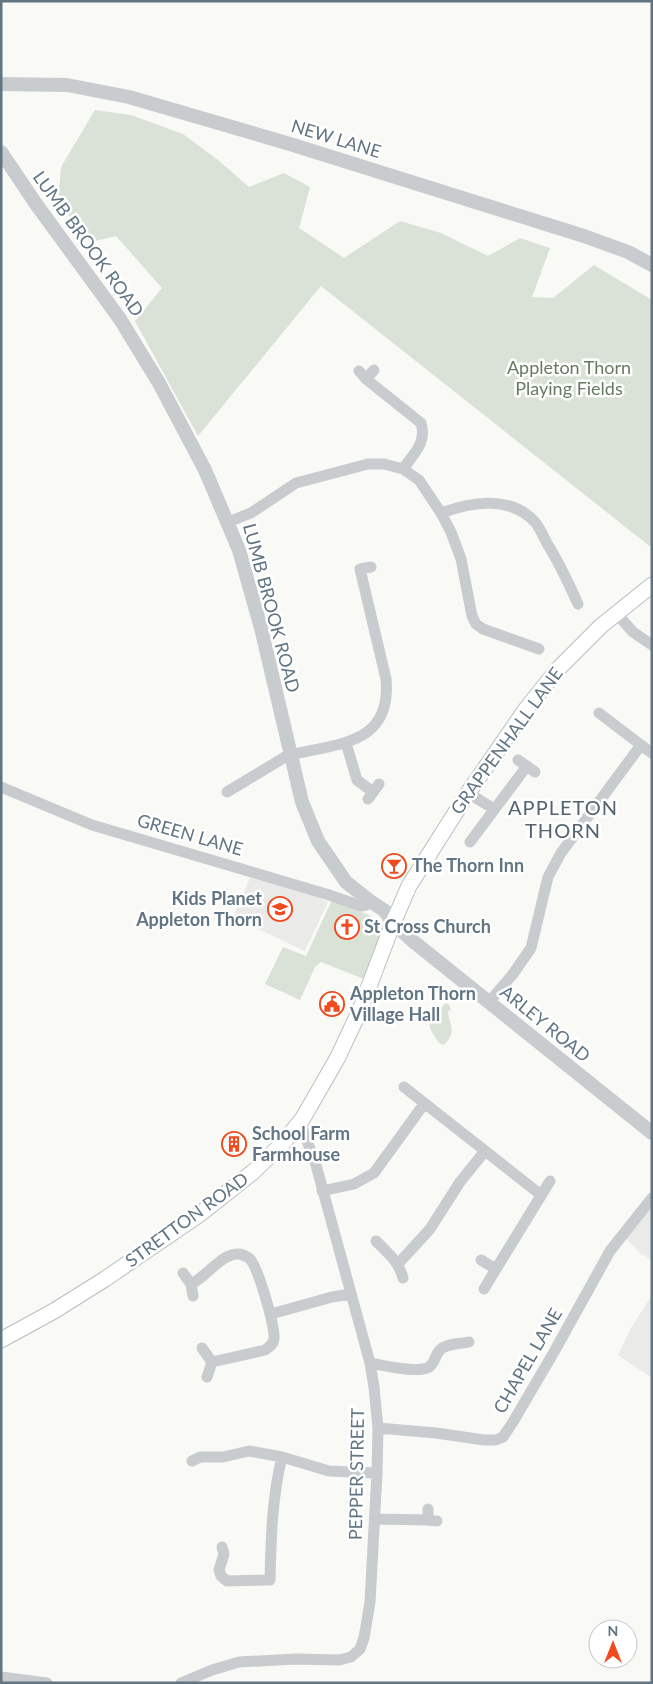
<svg xmlns="http://www.w3.org/2000/svg" width="653" height="1684" font-family="Lato,sans-serif">
  <style>
    .built { fill: #eaeae9 }
    .green { fill: #dae1d6 }
    .lines { fill: none; stroke-linecap: round; stroke-linejoin: round }
    .secondary-casing { stroke: #b8bec2; stroke-width: 17 }
    .minor { stroke: #c8cccf; stroke-width: 11 }
    .tertiary { stroke: #c8cccf; stroke-width: 14 }
    .secondary { stroke: #fff; stroke-width: 15 }
    .labels { text-anchor: middle; stroke-width: 5; stroke-linejoin: round; paint-order: stroke }
    .street-label { font-size: 18px; fill: #617583; stroke: #fff }
    .park-label { font-size: 18px; fill: #667a61; stroke: #fff }
    .poi-label { font-size: 18px; font-weight: bold; fill: #617583; stroke: #fff; text-anchor: start }
    .quarter-label { font-size: 20px; letter-spacing: 1px; fill: #54636e; stroke: #fff }
  </style>
  <rect width="100%" height="100%" fill="#f9f9f6"/>
  <path class="built" d="M 250,878 L 304,890 L 328,902 L 305,951 L 233,917 Z
    M 652,1198 L 652,1262 L 645,1255 L 642,1255 L 622,1234 Z
    M 652,1295 L 652,1378 L 618,1355 L 631,1328 Z"/>
  <path class="green" d="M 95,110 L 131,115 L 183,134 L 218,160 L 249,187 L 284,173 L 310,187 L 299,228 L 344,258 L 400,221 L 441,233 L 488,256 L 520,238 L 550,248 L 532,297 L 553,298 L 594,265 L 652,300 L 652,548 L 321,286 L 198,436 L 135,321 L 162,288 L 116,236 L 91,242 L 58,203 L 61,167 Z
    M 332,900 L 371,916 L 368,923 L 376,926 L 380,937 L 364,979 L 321,962 L 315,967 L 300,1000 L 265,984 L 283,947 L 306,956 Z
    M 446,1003 L 449,1005 L 451,1009 L 448,1012 C 450,1027 457,1032 444,1045 C 438,1043 438,1042 435,1037 C 422,1018 435,1015 446,1003 Z"/>
  <g class="lines">
    <defs>
      <path id="secondary" d="M 1,1340 L 54,1311 L 105,1279 L 200,1214 L 253,1172 L 283,1143 L 303,1118 L 338,1057 L 360,1010 L 393,923 L 409,886 L 468,793 L 526,709 L 558,669 L 601,626 L 652,585"/>
    </defs>
    <use href="#secondary" class="secondary-casing"/>
    <path class="minor" d="M 359,371 L 366,379 L 374,370
      M 366,379 L 421,423 C 427,443 414,453 403,469
      M 441,513 C 471,502 510,495 535,522 C 540,528 544,538 548,545 C 560,564 569,584 578,604
      M 228,522 L 251,513 L 296,483 L 368,464 L 384,464 L 403,469 L 419,480 L 441,513 L 451,532 L 461,559 L 472,616 L 476,624 L 483,629 L 539,649
      M 616,613 L 633,632 L 652,645
      M 599,713 L 641,745
      M 346,743 L 357,780 L 373,792
      M 291,755 C 338,743 392,745 386,679 L 360,569 L 371,567
      M 518,760 L 535,772
      M 1,787 L 92,825 L 326,894 L 361,906 L 366,905 L 370,901
      M 227,792 L 290,754
      M 468,793 L 494,809
      M 368,799 L 379,784
      M 470,842 L 527,766
      M 489,1002 L 513,974 L 531,948 L 548,877 L 561,853 L 641,745 L 652,753
      M 404,1087 L 541,1195
      M 322,1191 L 354,1184 L 374,1173 L 424,1104
      M 376,1241 C 388,1253 399,1262 403,1278
      M 481,1260 L 496,1269 L 484,1289
      M 398,1264 L 430,1229 L 460,1182 L 485,1151
      M 496,1269 L 550,1181
      M 183,1273 L 191,1284 L 193,1296
      M 191,1284 C 207,1277 225,1248 243,1255 C 245,1256 247,1257 249,1258 C 258,1266 275,1326 274,1339 C 273,1345 269,1347 265,1350 L 212,1362
      M 271,1314 L 332,1297 L 351,1294
      M 202,1348 L 212,1362 L 207,1377
      M 370,1363 C 383,1365 418,1374 429,1367 C 435,1363 435,1356 439,1351 C 445,1343 461,1344 469,1342
      M 378,1428 L 436,1433 L 484,1440 L 496,1440 L 503,1437 L 513,1422 L 554,1352 L 610,1251 L 652,1198
      M 192,1461 L 200,1457 L 223,1457 L 249,1451 L 282,1457 L 329,1471 L 377,1473
      M 428,1509 L 428,1520 L 437,1521
      M 375,1519 L 428,1520
      M 222,1547 L 224,1554 L 219,1570 L 221,1576 L 227,1581 L 270,1580 C 271,1538 272,1497 282,1457
      M 1,1677 L 47,1683
      M 181,1683 L 212,1670 L 239,1662 L 296,1659 L 339,1660 L 351,1657 L 360,1649 L 364,1638 L 370,1602 L 377,1473 L 378,1428 L 374,1387 L 370,1363 L 316,1165 L 300,1122"/>
    <path class="tertiary" d="M 1,84 L 67,85 L 129,97 L 290,144 L 584,236 L 628,252 L 652,265
      M 1,152 L 36,204 L 120,319 L 159,383 L 205,470 L 239,550 L 261,628 L 302,802 L 318,841 L 346,882 L 370,901 L 385,911 L 393,923 L 414,942 L 652,1133"/>
    <use href="#secondary" class="secondary"/>
  </g>
  <defs>
    <symbol id="bar-ring" viewBox="-11 -11 22 22"><circle r="9.5" fill="#fff" stroke="#f04a1f" stroke-width="1.5"/><path d="M-6-5H6L.8 .8V4.5H3.5V6h-7V4.5H-.8V.8Z" fill="#f04a1f"/></symbol>
    <symbol id="school-ring" viewBox="-11 -11 22 22"><circle r="9.5" fill="#fff" stroke="#f04a1f" stroke-width="1.5"/><path d="M0-5L7-2L0 1L-7-2ZM-4 1L0 2.5L4 1V4Q0 6-4 4Z" fill="#f04a1f"/></symbol>
    <symbol id="church-ring" viewBox="-11 -11 22 22"><circle r="9.5" fill="#fff" stroke="#f04a1f" stroke-width="1.5"/><path d="M-1.2-6h2.4v3.5h3.3v2.4h-3.3V6h-2.4V-.1h-3.3v-2.4h3.3Z" fill="#f04a1f"/></symbol>
    <symbol id="civic-ring" viewBox="-11 -11 22 22"><circle r="9.5" fill="#fff" stroke="#f04a1f" stroke-width="1.5"/><path d="M-.6-6.5H3V-4.5H.6V-3L4-1V1h2V6H-6V1h2V-1L-.6-3ZM-1.2 2.5V6h2.4V2.5Z" fill="#f04a1f"/></symbol>
    <symbol id="building-ring" viewBox="-11 -11 22 22"><circle r="9.5" fill="#fff" stroke="#f04a1f" stroke-width="1.5"/><path d="M-4-6H4V6H1V3H-1V6H-4ZM-2.5-4.3h1.7v1.8h-1.7ZM.8-4.3h1.7v1.8H.8ZM-2.5-1h1.7V.8h-1.7ZM.8-1h1.7V.8H.8Z" fill="#f04a1f"/></symbol>
  </defs>
  <g fill-rule="evenodd">
    <use href="#bar-ring" x="380" y="852" width="28" height="28"/>
    <use href="#school-ring" x="266" y="895" width="28" height="28"/>
    <use href="#church-ring" x="333" y="913" width="28" height="28"/>
    <use href="#civic-ring" x="318" y="990" width="28" height="28"/>
    <use href="#building-ring" x="220" y="1130" width="28" height="28"/>
  </g>
  <g class="labels">
    <g class="street-label">
      <text transform="translate(336 139) rotate(17)" y="6">NEW LANE</text>
      <text transform="translate(88 244) rotate(54)" y="6">LUMB BROOK ROAD</text>
      <text transform="translate(271 608) rotate(75)" y="6">LUMB BROOK ROAD</text>
      <text transform="translate(507 741) rotate(-54)" y="6">GRAPPENHALL LANE</text>
      <text transform="translate(190 835) rotate(16)" y="6">GREEN LANE</text>
      <text transform="translate(545 1024) rotate(39)" y="6">ARLEY ROAD</text>
      <text transform="translate(187 1220) rotate(-36)" y="6">STRETTON ROAD</text>
      <text transform="translate(528 1361) rotate(-60)" y="6">CHAPEL LANE</text>
      <text transform="translate(357 1474) rotate(-89)" y="6">PEPPER STREET</text>
    </g>
    <g class="park-label">
      <text x="569" y="374">Appleton Thorn<tspan x="569" dy="21">Playing Fields</tspan></text>
    </g>
    <g class="poi-label">
      <text x="412" y="872">The Thorn Inn</text>
      <text x="262" y="905" text-anchor="end">Kids Planet<tspan x="262" dy="21">Appleton Thorn</tspan></text>
      <text x="364" y="933">St Cross Church</text>
      <text x="350" y="1000">Appleton Thorn<tspan x="350" dy="21">Village Hall</tspan></text>
      <text x="252" y="1140">School Farm<tspan x="252" dy="21">Farmhouse</tspan></text>
    </g>
    <g class="quarter-label">
      <text x="563" y="815">APPLETON<tspan x="563" dy="23">THORN</tspan></text>
    </g>
  </g>
  <rect width="653" height="1684" fill="none" stroke="#617583" stroke-width="5"/>
  <g transform="translate(613 1644)"><circle r="24" fill="#ffffff" stroke="#c0c8cd"/>
  <path d="M0-4L9 19L0 12L-9 19Z" fill="#f04a1f"/>
  <text y="-8" font-size="14" font-weight="bold" text-anchor="middle" fill="#617583">N</text>
  </g>
</svg>
